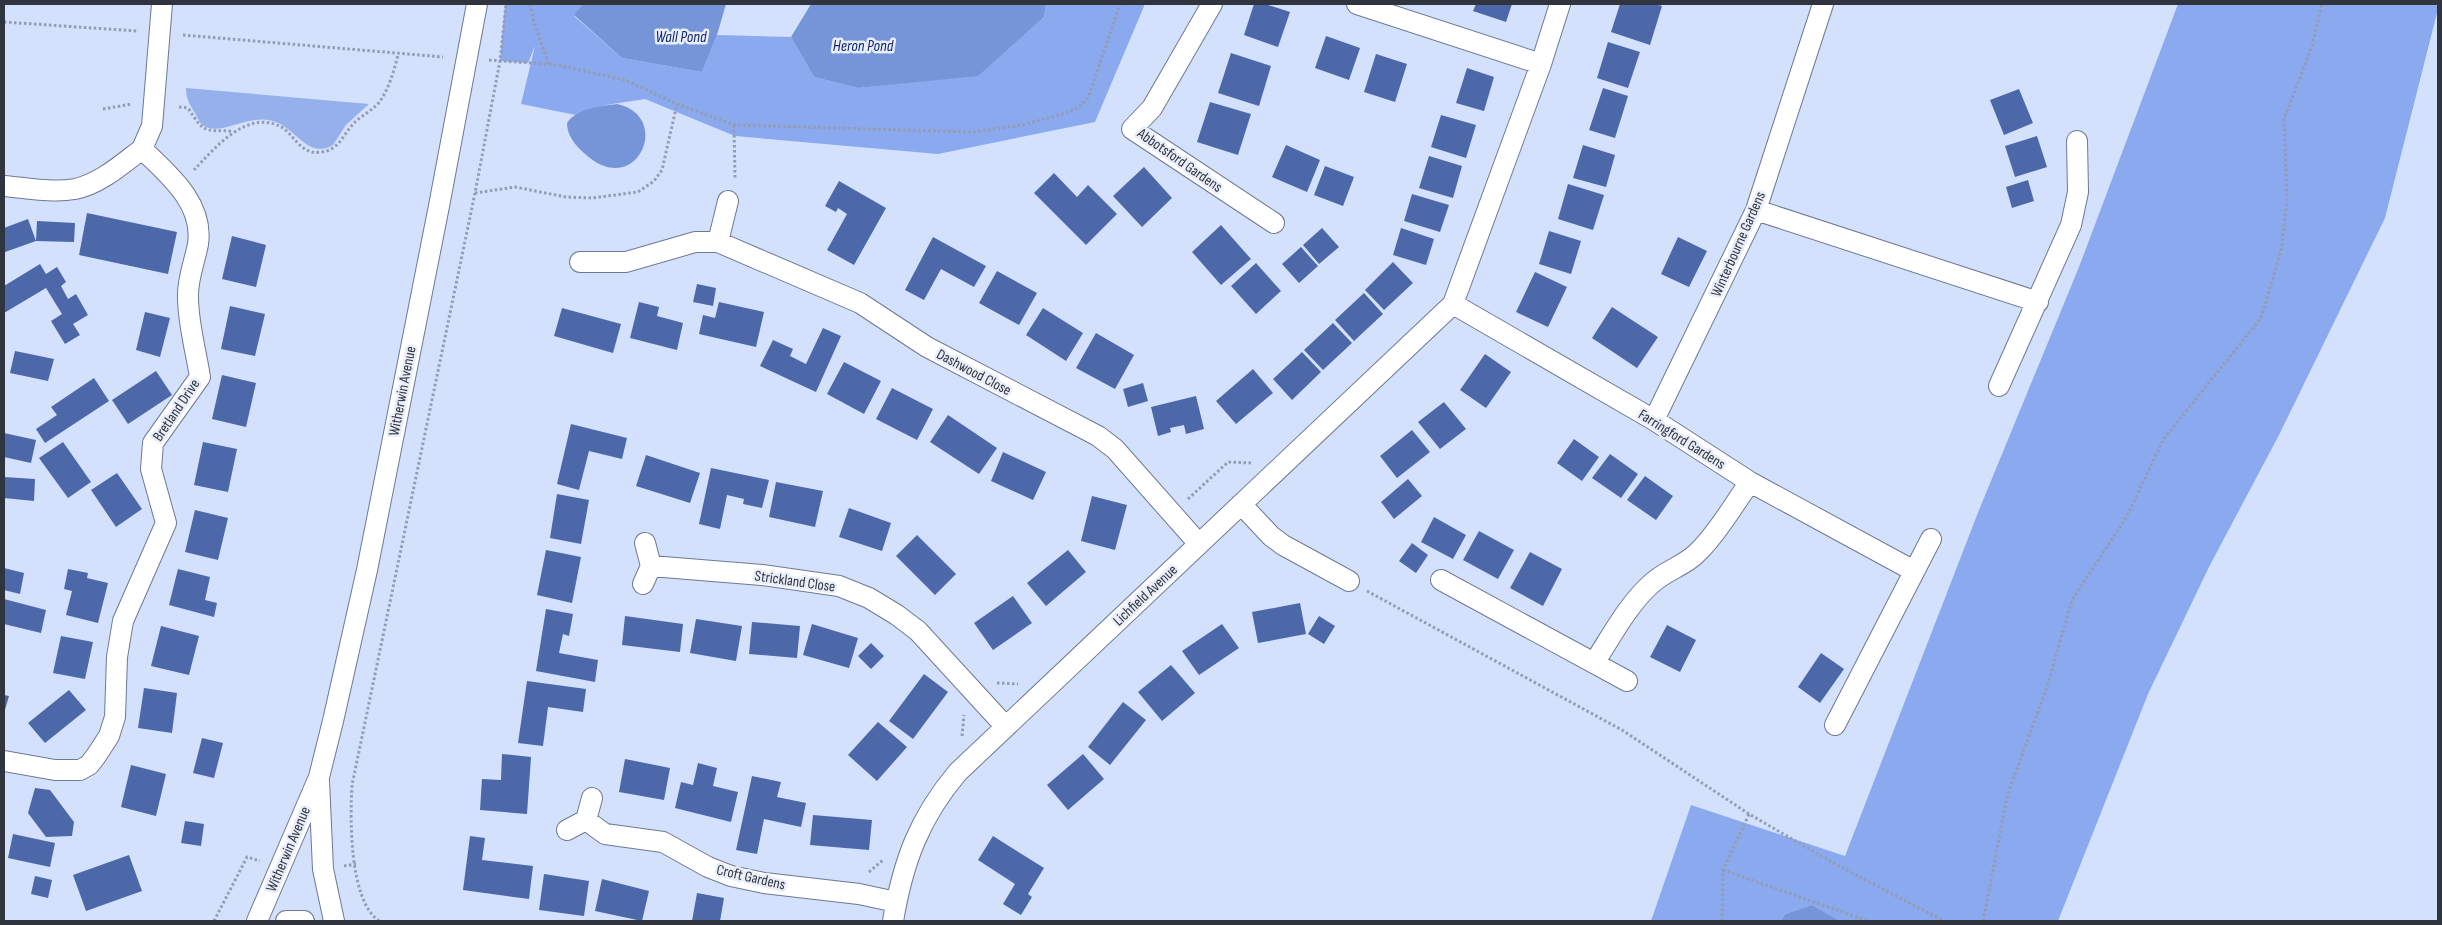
<svg xmlns="http://www.w3.org/2000/svg" width="2442" height="925" font-family="'Sofia Sans Condensed',sans-serif">
  <style>
    .green { fill: #95b0eb }
    .forest { fill: #8aa9ef }
    .water { fill: #7694d8 }
    .building { fill: #4c68a9 }
    .lines { fill: none; stroke-linecap: round; stroke-linejoin: round }
    .street-casing { stroke: #6e7992; stroke-width: 22 }
    .path { stroke: #939db2; stroke-width: 3; stroke-dasharray: 2.5 2.5; stroke-linecap: butt }
    .street { stroke: #fff; stroke-width: 20 }
    .labels { text-anchor: middle; stroke-width: 5; stroke-linejoin: round; paint-order: stroke }
    .street-label { font-size: 15px; fill: #2f343e; stroke: #e9eefa }
    .water-label { font-size: 16px; font-style: italic; fill: #0e2574; stroke: #e9eefa }
  </style>
  <rect width="100%" height="100%" fill="#d4e1fd"/>
  <path class="green" d="M 186,88 L 369,104 L 346,125 L 333,145 C 309,159 297,131 278,123 C 252,111 224,135 206,127 C 200,125 198,118 195,113 C 189,104 186,98 186,88 Z"/>
  <path class="forest" d="M 505,4 L 583,4 L 574,16 L 622,58 L 702,72 L 717,35 L 791,37 L 814,77 L 858,88 L 978,75 L 1044,17 L 1046,4 L 1145,4 L 1095,122 L 938,154 L 735,136 L 645,99 L 606,105 L 576,115 L 521,104 L 535,46 L 528,63 L 500,61 Z
    M 2178,4 L 2438,4 L 2438,9 L 2385,218 L 2279,435 L 2209,567 L 2148,694 L 2058,921 L 1840,921 L 1812,905 L 1785,914 L 1781,921 L 1651,921 L 1691,805 L 1845,856 L 1979,510 L 2079,267 Z"/>
  <path class="water" d="M 583,4 L 726,4 L 717,35 L 702,72 L 622,58 L 574,15 Z
    M 811,4 L 1046,4 L 1044,17 L 978,76 L 858,88 L 814,77 L 791,37 Z
    M 617,104 C 674,116 636,202 584,153 C 575,145 567,135 567,123 C 576,109 601,106 617,104 Z
    M 1812,905 L 1840,921 L 1781,921 L 1785,914 Z"/>
  <path class="building" d="M 1254,4 L 1265,4 L 1290,12 L 1278,47 L 1244,35 Z
    M 1476,4 L 1512,4 L 1506,22 L 1473,11 Z
    M 1620,4 L 1655,4 L 1662,6 L 1650,45 L 1611,32 Z
    M 1326,36 L 1360,48 L 1349,80 L 1315,68 Z
    M 1608,42 L 1640,52 L 1628,88 L 1597,78 Z
    M 1231,53 L 1271,66 L 1259,106 L 1218,93 Z
    M 1376,54 L 1407,64 L 1395,102 L 1364,92 Z
    M 1467,68 L 1494,77 L 1484,111 L 1456,103 Z
    M 1603,88 L 1628,96 L 1615,138 L 1589,130 Z
    M 2019,89 L 2033,123 L 2004,135 L 1990,100 Z
    M 1210,102 L 1251,114 L 1238,155 L 1197,142 Z
    M 1441,115 L 1476,125 L 1466,158 L 1431,147 Z
    M 2037,136 L 2047,167 L 2015,177 L 2005,146 Z
    M 1286,145 L 1320,160 L 1307,192 L 1272,177 Z
    M 1583,145 L 1615,155 L 1606,187 L 1573,178 Z
    M 1429,156 L 1462,166 L 1453,198 L 1419,188 Z
    M 1325,166 L 1354,177 L 1343,206 L 1314,195 Z
    M 1144,167 L 1172,198 L 1142,227 L 1113,196 Z
    M 1054,173 L 1077,197 L 1088,185 L 1117,214 L 1086,245 L 1034,193 Z
    M 2028,180 L 2034,201 L 2012,208 L 2006,187 Z
    M 839,181 L 886,208 L 854,265 L 827,250 L 847,214 L 838,208 L 836,212 L 825,206 Z
    M 1568,184 L 1604,195 L 1593,230 L 1558,219 Z
    M 1412,194 L 1449,205 L 1440,232 L 1404,221 Z
    M 87,213 L 177,232 L 168,274 L 79,255 Z
    M 28,219 L 36,241 L 5,252 L 4,228 Z
    M 37,221 L 75,223 L 74,242 L 36,241 Z
    M 1221,225 L 1251,259 L 1221,285 L 1192,252 Z
    M 1322,228 L 1339,247 L 1319,264 L 1303,245 Z
    M 1401,228 L 1434,239 L 1426,265 L 1393,255 Z
    M 1549,231 L 1581,241 L 1571,274 L 1539,264 Z
    M 232,236 L 266,245 L 256,287 L 222,279 Z
    M 933,237 L 986,266 L 974,287 L 941,269 L 924,300 L 905,290 Z
    M 1678,237 L 1707,251 L 1689,287 L 1661,274 Z
    M 1301,247 L 1318,266 L 1299,283 L 1282,264 Z
    M 1393,262 L 1413,283 L 1384,310 L 1365,290 Z
    M 1256,263 L 1281,291 L 1256,314 L 1231,286 Z
    M 40,264 L 46,274 L 57,267 L 66,282 L 61,286 L 68,299 L 76,294 L 88,315 L 73,324 L 80,335 L 65,344 L 51,321 L 62,314 L 46,288 L 4,313 L 4,286 Z
    M 997,271 L 1037,293 L 1019,325 L 979,303 Z
    M 1535,272 L 1567,287 L 1548,327 L 1516,312 Z
    M 697,284 L 716,288 L 713,306 L 693,302 Z
    M 1364,293 L 1383,314 L 1354,341 L 1335,320 Z
    M 639,302 L 659,307 L 657,316 L 683,323 L 677,350 L 630,338 Z
    M 719,302 L 764,312 L 756,347 L 699,334 L 703,315 L 715,318 Z
    M 230,306 L 265,314 L 255,356 L 221,349 Z
    M 1612,307 L 1658,337 L 1637,368 L 1592,338 Z
    M 562,308 L 621,324 L 613,353 L 554,336 Z
    M 1043,308 L 1083,333 L 1066,361 L 1026,335 Z
    M 145,312 L 170,318 L 160,357 L 136,350 Z
    M 1333,323 L 1352,343 L 1323,370 L 1304,350 Z
    M 823,328 L 841,336 L 816,392 L 760,366 L 773,340 L 793,349 L 790,356 L 806,364 Z
    M 1096,333 L 1134,355 L 1115,389 L 1076,368 Z
    M 15,351 L 54,359 L 48,381 L 10,373 Z
    M 1302,352 L 1321,372 L 1292,400 L 1273,379 Z
    M 1485,354 L 1511,372 L 1486,408 L 1460,390 Z
    M 844,362 L 881,381 L 864,414 L 827,394 Z
    M 1253,369 L 1273,393 L 1236,424 L 1216,401 Z
    M 156,371 L 172,395 L 128,424 L 112,400 Z
    M 222,375 L 256,383 L 246,427 L 212,419 Z
    M 94,378 L 109,401 L 45,443 L 36,429 L 57,415 L 51,407 Z
    M 1143,383 L 1148,401 L 1128,407 L 1123,389 Z
    M 892,388 L 933,409 L 917,440 L 876,419 Z
    M 1196,396 L 1204,429 L 1186,434 L 1184,425 L 1170,428 L 1171,432 L 1158,436 L 1151,407 Z
    M 1444,402 L 1466,429 L 1440,449 L 1418,422 Z
    M 948,415 L 997,448 L 979,474 L 930,442 Z
    M 571,424 L 627,438 L 622,459 L 589,451 L 579,490 L 557,484 Z
    M 1412,430 L 1430,452 L 1397,478 L 1380,456 Z
    M 4,433 L 36,440 L 31,463 L 4,457 Z
    M 1574,439 L 1599,457 L 1582,481 L 1557,463 Z
    M 63,442 L 91,482 L 68,498 L 39,458 Z
    M 203,442 L 237,449 L 228,492 L 194,485 Z
    M 1003,452 L 1046,472 L 1033,500 L 991,481 Z
    M 1610,454 L 1638,474 L 1621,498 L 1592,478 Z
    M 646,455 L 700,473 L 690,503 L 636,486 Z
    M 711,468 L 769,480 L 762,508 L 743,504 L 744,499 L 727,495 L 720,529 L 699,524 Z
    M 117,473 L 142,509 L 116,527 L 91,490 Z
    M 1645,476 L 1673,496 L 1656,520 L 1627,500 Z
    M 4,477 L 35,479 L 34,501 L 4,498 Z
    M 1408,479 L 1422,496 L 1394,519 L 1381,502 Z
    M 776,482 L 823,491 L 815,527 L 769,517 Z
    M 557,494 L 589,500 L 581,544 L 550,538 Z
    M 1092,496 L 1127,505 L 1115,550 L 1081,541 Z
    M 849,508 L 891,523 L 882,551 L 839,537 Z
    M 195,510 L 228,518 L 218,560 L 185,552 Z
    M 1434,517 L 1466,535 L 1453,559 L 1421,542 Z
    M 1479,531 L 1514,550 L 1498,579 L 1463,560 Z
    M 917,535 L 956,574 L 935,595 L 896,556 Z
    M 1412,543 L 1428,555 L 1416,573 L 1399,561 Z
    M 546,550 L 581,557 L 572,603 L 537,595 Z
    M 1068,550 L 1086,572 L 1046,606 L 1027,583 Z
    M 1530,552 L 1562,569 L 1543,606 L 1510,588 Z
    M 4,568 L 24,573 L 20,594 L 4,590 Z
    M 68,569 L 88,573 L 87,578 L 108,583 L 98,623 L 66,615 L 72,591 L 64,589 Z
    M 178,569 L 210,577 L 205,600 L 217,603 L 214,617 L 169,605 Z
    M 1013,596 L 1032,623 L 993,650 L 974,623 Z
    M 4,599 L 46,610 L 41,633 L 4,624 Z
    M 1300,603 L 1306,634 L 1258,643 L 1252,612 Z
    M 546,609 L 573,614 L 569,636 L 563,634 L 559,653 L 598,660 L 595,682 L 536,671 Z
    M 625,616 L 683,624 L 680,652 L 622,645 Z
    M 1319,616 L 1335,626 L 1324,644 L 1308,634 Z
    M 696,619 L 742,626 L 736,661 L 690,653 Z
    M 752,622 L 800,626 L 797,658 L 749,654 Z
    M 812,624 L 858,638 L 849,668 L 803,655 Z
    M 1222,624 L 1239,648 L 1199,675 L 1182,651 Z
    M 1667,625 L 1696,640 L 1680,672 L 1650,657 Z
    M 161,626 L 199,636 L 189,675 L 151,666 Z
    M 61,636 L 93,642 L 85,679 L 53,673 Z
    M 871,643 L 884,656 L 871,669 L 858,656 Z
    M 1821,653 L 1844,669 L 1820,703 L 1798,687 Z
    M 1171,665 L 1195,693 L 1162,721 L 1138,692 Z
    M 924,674 L 948,692 L 913,739 L 889,721 Z
    M 527,681 L 586,689 L 583,712 L 548,707 L 543,746 L 518,743 Z
    M 144,688 L 177,693 L 172,733 L 138,728 Z
    M 69,690 L 86,710 L 45,743 L 28,723 Z
    M 4,695 L 9,696 L 4,713 Z
    M 1123,702 L 1146,720 L 1110,765 L 1088,747 Z
    M 878,722 L 907,747 L 877,781 L 848,755 Z
    M 202,738 L 223,743 L 214,778 L 193,773 Z
    M 502,754 L 531,757 L 527,814 L 480,810 L 482,779 L 501,780 Z
    M 1083,754 L 1104,779 L 1068,810 L 1047,785 Z
    M 625,759 L 670,768 L 664,800 L 619,792 Z
    M 698,763 L 717,768 L 713,786 L 738,792 L 731,822 L 675,808 L 681,782 L 693,785 Z
    M 131,765 L 166,774 L 156,816 L 121,807 Z
    M 752,776 L 781,782 L 777,797 L 806,803 L 801,827 L 764,819 L 757,854 L 736,850 Z
    M 35,788 L 50,790 L 74,822 L 72,836 L 46,837 L 28,813 Z
    M 813,815 L 872,820 L 869,850 L 810,845 Z
    M 185,821 L 204,824 L 201,846 L 181,843 Z
    M 13,834 L 55,843 L 50,867 L 8,858 Z
    M 470,836 L 485,838 L 482,860 L 533,866 L 529,899 L 463,890 Z
    M 993,836 L 1044,868 L 1028,894 L 1032,897 L 1021,915 L 1003,904 L 1015,884 L 978,860 Z
    M 129,855 L 142,891 L 86,911 L 73,875 Z
    M 544,874 L 589,881 L 584,916 L 539,910 Z
    M 35,876 L 52,880 L 48,898 L 31,894 Z
    M 602,879 L 649,891 L 642,921 L 595,911 Z
    M 697,893 L 724,898 L 720,921 L 692,921 Z"/>
  <g class="lines">
    <defs>
      <path id="street" d="M 1212,4 L 1152,108 L 1132,129 L 1274,223
        M 1357,4 L 1541,64
        M 4,186 C 27,188 52,193 75,189 C 100,184 122,164 142,149
        M 1756,210 L 2038,302
        M 718,242 L 860,303 L 927,347 L 1098,436 L 1115,449 L 1199,544
        M 580,262 L 626,262 L 695,242 L 718,242 L 728,201
        M 1453,304 L 1654,420 L 1750,482 L 1914,571
        M 1999,386 L 2071,225 L 2078,192 L 2077,141
        M 1654,420 L 1756,210 L 1823,4
        M 1241,504 L 1271,536 L 1283,545 L 1349,581
        M 651,566 L 762,575 L 839,586 L 869,598 L 897,615 L 918,631 L 1006,727
        M 1441,580 L 1627,681
        M 643,584 L 651,566 L 645,543
        M 1594,663 C 1611,637 1627,606 1650,585 C 1665,570 1686,566 1700,550 C 1719,531 1734,504 1750,482
        M 1835,725 L 1931,539
        M 4,761 L 55,770 L 80,770 L 89,765 L 96,756 L 109,736 L 115,717 L 117,657 L 123,621 L 166,523 L 151,469 L 153,443 L 200,377 C 196,351 188,324 188,297 C 187,280 195,261 198,244 C 204,203 168,174 142,149 L 152,126 L 162,4
        M 319,781 L 323,869 L 334,921
        M 586,820 L 605,834 L 663,842 L 708,867 L 731,876 L 764,883 L 859,894 L 896,902
        M 567,830 L 586,820 L 592,798
        M 257,921 L 319,777 L 333,721 L 367,570 L 439,206 L 477,4
        M 286,921 L 304,921
        M 893,921 C 903,862 919,818 958,772 L 1453,304 L 1541,64 L 1560,4"/>
    </defs>
    <use href="#street" class="street-casing"/>
    <path class="path" d="M 530,4 L 534,22 L 549,65
      M 4,22 L 137,31
      M 183,35 L 443,57
      M 489,60 L 557,65 L 625,80 L 677,104 L 734,125 L 973,132 L 1022,125 L 1062,114 L 1078,108 L 1088,98 L 1120,4
      M 179,107 L 188,108 C 205,134 203,130 233,131
      M 103,109 L 132,104
      M 734,125 L 735,179
      M 194,170 C 215,148 248,107 283,128 C 293,135 299,149 312,152 C 318,153 326,152 331,149 C 341,144 346,131 354,123 C 362,115 377,108 382,98 C 390,85 394,70 398,55
      M 475,193 L 515,187 L 566,197 L 592,198 L 638,192 L 654,181 L 662,170 L 677,104
      M 1188,499 L 1228,462 L 1252,463
      M 1367,591 L 1622,730 L 1749,814 L 1837,865 L 1944,921
      M 997,683 L 1018,684
      M 962,736 L 964,715
      M 344,866 L 356,864
      M 1723,870 L 1868,921
      M 869,872 L 883,860
      M 214,921 L 247,857 L 260,861
      M 379,921 C 349,900 350,819 352,785 L 475,193 L 500,61 L 506,4
      M 1722,921 L 1723,870 L 1749,814
      M 1983,921 L 2008,793 L 2046,690 L 2072,600 L 2126,518 L 2163,440 L 2261,318 L 2281,251 L 2287,200 L 2284,119 L 2312,46 L 2322,4"/>
    <use href="#street" class="street"/>
  </g>
  <g class="labels">
    <g class="street-label">
      <text transform="translate(1180 160) rotate(35)" y="5">Abbotsford Gardens</text>
      <text transform="translate(1738 244) rotate(-66)" y="5">Winterbourne Gardens</text>
      <text transform="translate(974 372) rotate(28)" y="5">Dashwood Close</text>
      <text transform="translate(402 391) rotate(-79)" y="5">Witherwin Avenue</text>
      <text transform="translate(176 410) rotate(-56)" y="5">Bretland Drive</text>
      <text transform="translate(1682 439) rotate(32)" y="5">Farringford Gardens</text>
      <text transform="translate(795 581) rotate(8)" y="5">Strickland Close</text>
      <text transform="translate(1145 595) rotate(-43)" y="5">Lichfield Avenue</text>
      <text transform="translate(288 849) rotate(-67)" y="5">Witherwin Avenue</text>
      <text transform="translate(751 877) rotate(13)" y="5">Croft Gardens</text>
    </g>
    <g class="water-label">
      <text x="681" y="42">Wall Pond</text>
      <text x="863" y="51">Heron Pond</text>
    </g>
  </g>
  <rect width="2442" height="925" fill="none" stroke="#2f343e" stroke-width="10"/>
</svg>
